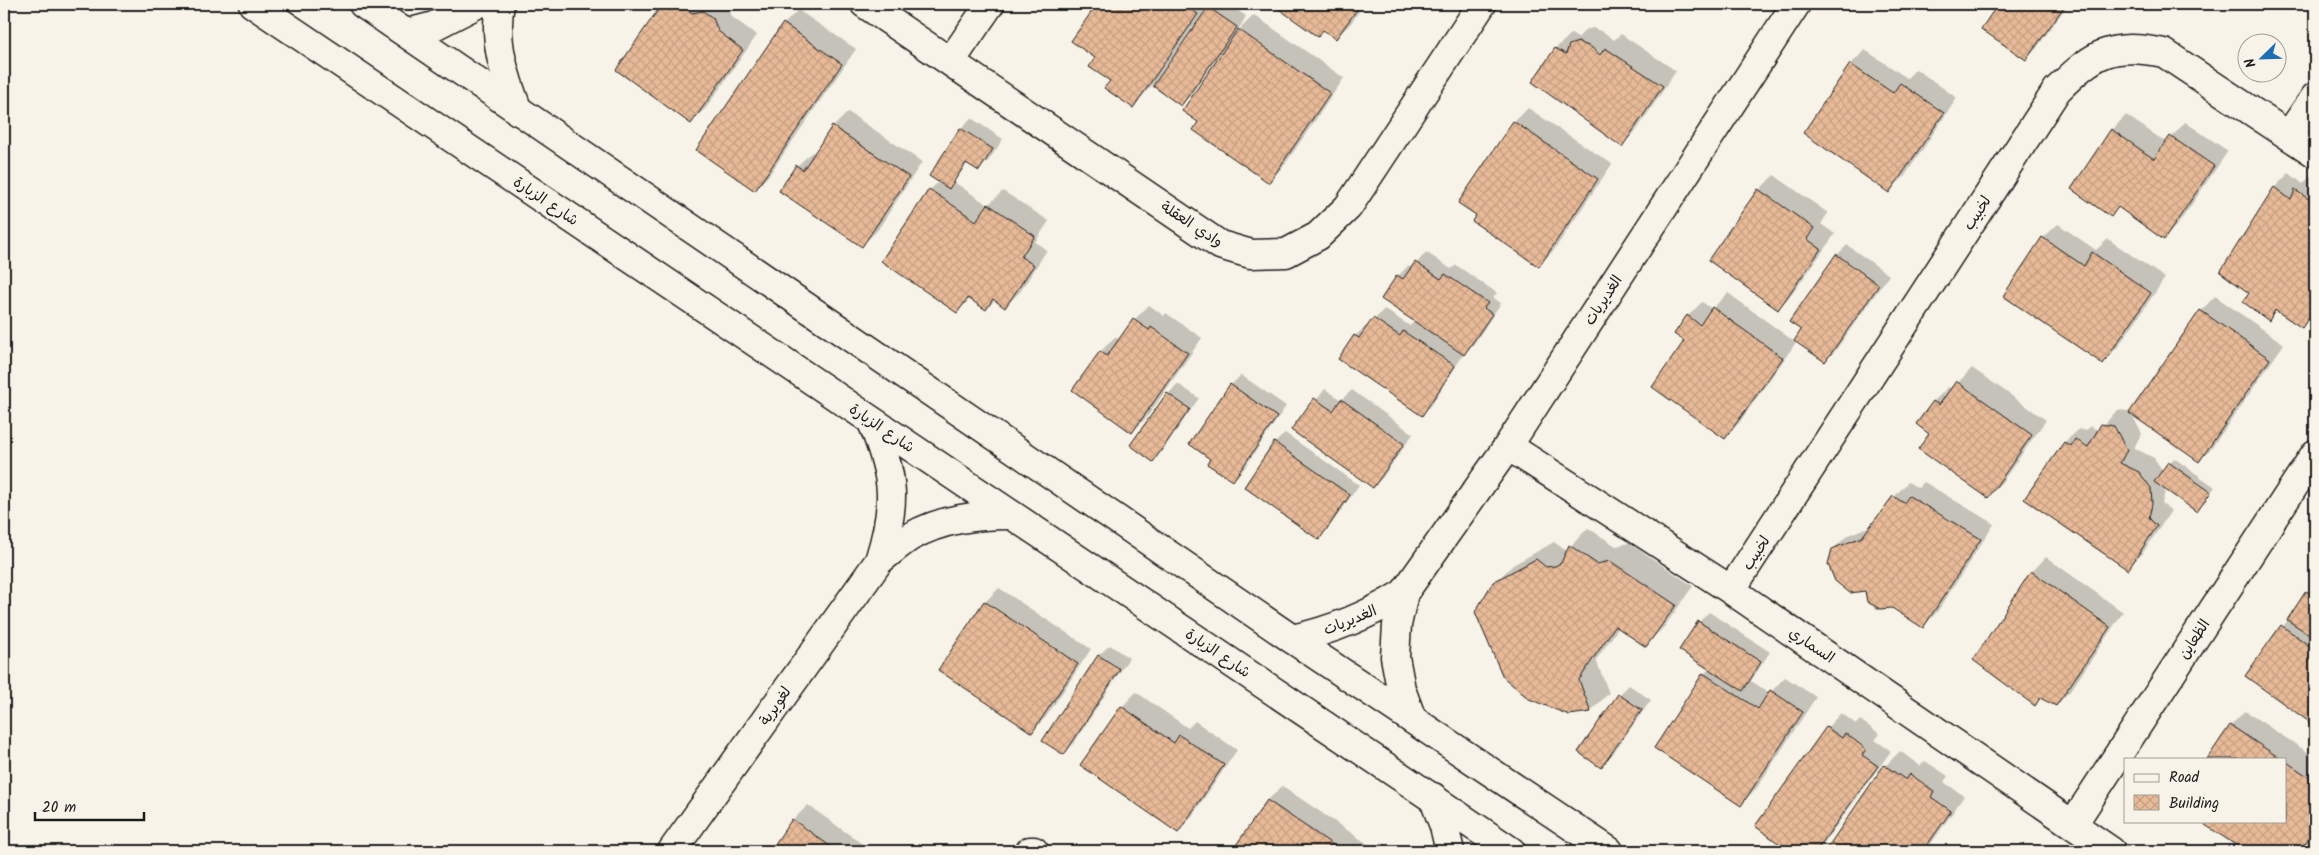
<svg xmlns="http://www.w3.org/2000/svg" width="2319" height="855" font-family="Kalam,'Playpen Sans Arabic',sans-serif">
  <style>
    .shadow { fill: #0003 }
    .building { fill: url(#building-cross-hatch); stroke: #1c1c1c }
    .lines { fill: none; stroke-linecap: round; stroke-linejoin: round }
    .street-casing { stroke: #1c1c1c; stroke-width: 31 }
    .secondary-casing { stroke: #1c1c1c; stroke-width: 31 }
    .street { stroke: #f7f3e8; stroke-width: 28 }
    .secondary { stroke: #f7f3e8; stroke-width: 28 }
    .labels { text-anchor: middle; stroke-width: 4; stroke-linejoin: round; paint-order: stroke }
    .street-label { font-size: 15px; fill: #1c1c1c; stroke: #f7f3e8 }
  </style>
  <defs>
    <pattern id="building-cross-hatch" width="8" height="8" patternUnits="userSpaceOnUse" patternTransform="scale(1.25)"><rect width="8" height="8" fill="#e8ba98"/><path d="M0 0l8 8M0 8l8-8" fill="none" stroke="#c69f82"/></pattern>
  </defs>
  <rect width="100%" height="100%" fill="#f7f3e8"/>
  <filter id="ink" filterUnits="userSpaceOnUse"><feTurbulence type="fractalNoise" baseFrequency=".02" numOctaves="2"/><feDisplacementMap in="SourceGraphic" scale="10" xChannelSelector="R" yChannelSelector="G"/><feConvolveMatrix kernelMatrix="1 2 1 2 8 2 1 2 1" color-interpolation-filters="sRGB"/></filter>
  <g filter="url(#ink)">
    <path class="shadow" d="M 664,4 L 728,4 L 732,17 L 757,35 L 706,108 L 691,122 L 617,70 Z
      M 1098,4 L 1209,4 L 1160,75 L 1162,76 L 1209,8 L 1213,4 L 1228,4 L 1246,16 L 1237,32 L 1254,15 L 1344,78 L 1283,167 L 1269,181 L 1200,122 L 1223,54 L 1221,52 L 1191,95 L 1181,105 L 1153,84 L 1133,107 L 1112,81 L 1097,58 L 1072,41 Z
      M 1274,4 L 1364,4 L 1351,23 L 1336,38 L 1324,29 L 1318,35 Z
      M 2000,4 L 2068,4 L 2036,49 L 2026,59 L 1983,28 Z
      M 798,10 L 856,49 L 769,175 L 755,189 L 784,24 Z
      M 1593,28 L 1605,33 L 1614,40 L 1621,34 L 1676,71 L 1636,131 L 1622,145 L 1534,82 L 1556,48 L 1571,34 L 1578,38 L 1585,30 Z
      M 1865,50 L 1907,78 L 1916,69 L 1957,98 L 1904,177 L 1889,191 L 1804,133 L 1851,64 Z
      M 1528,108 L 1612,164 L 1554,250 L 1539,265 L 1477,214 L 1514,122 Z
      M 848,112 L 922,162 L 877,231 L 862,245 L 797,166 L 812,152 L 816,154 L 833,127 Z
      M 2126,115 L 2167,143 L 2185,122 L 2228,151 L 2179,223 L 2164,238 L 2119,207 L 2111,215 L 2112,130 Z
      M 971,118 L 1003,139 L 989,160 L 979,170 L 968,163 L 954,182 L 988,205 L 1003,191 L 1049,221 L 1035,242 L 1047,250 L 1020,292 L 1005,306 L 996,299 L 986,309 L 971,298 L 957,312 L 930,190 L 939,181 L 931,176 L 961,128 Z
      M 2289,173 L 2303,184 L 2311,176 L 2315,179 L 2315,313 L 2302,326 L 2278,310 L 2269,319 L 2251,292 L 2222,272 L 2275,187 Z
      M 1774,175 L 1828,213 L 1821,224 L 1835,234 L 1792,294 L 1778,309 L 1710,260 L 1759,190 Z
      M 2058,224 L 2096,250 L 2108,239 L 2165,278 L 2117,348 L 2102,363 L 2043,238 Z
      M 1847,245 L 1889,275 L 1835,351 L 1825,361 L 1797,341 L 1739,423 L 1724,438 L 1686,341 L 1688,316 L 1702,302 L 1712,309 L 1728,293 L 1795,342 L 1803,330 L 1837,255 Z
      M 1426,252 L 1451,269 L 1456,265 L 1497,293 L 1493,298 L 1501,303 L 1474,344 L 1463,355 L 1432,404 L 1422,414 L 1340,359 L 1355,336 L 1366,326 L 1368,327 L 1384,309 L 1410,326 L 1415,320 L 1398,276 L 1408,266 L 1412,269 Z
      M 2215,296 L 2284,344 L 2213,446 L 2199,461 L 2201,311 Z
      M 1149,305 L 1164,316 L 1166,313 L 1202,338 L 1147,417 L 1132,432 L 1073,390 L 1101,351 L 1115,337 L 1120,340 L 1134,320 Z
      M 1972,368 L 2046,420 L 2002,482 L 1988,496 L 1931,433 L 1918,424 L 1934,401 L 1948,387 L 1952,389 Z
      M 1241,375 L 1286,406 L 1243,470 L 1233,480 L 1231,385 Z
      M 1178,384 L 1199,398 L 1163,450 L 1153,460 L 1168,394 Z
      M 1325,389 L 1341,400 L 1352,390 L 1413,434 L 1383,477 L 1373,487 L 1293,430 Z
      M 2117,410 L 2129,411 L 2136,422 L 2141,434 L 2134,448 L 2154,458 L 2163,471 L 2174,458 L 2215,487 L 2197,510 L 2166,489 L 2162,503 L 2171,511 L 2142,554 L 2128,568 L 2064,443 L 2079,429 L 2085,431 L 2090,426 L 2099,431 Z
      M 1285,433 L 1359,485 L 1329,528 L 1319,538 L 1275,443 Z
      M 1908,482 L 1918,488 L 1924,482 L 1994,524 L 1937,612 L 1923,627 L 1866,590 L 1833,549 L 1848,535 L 1873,525 L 1894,497 Z
      M 1588,528 L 1616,546 L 1629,543 L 1693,586 L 1664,627 L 1646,645 L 1619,627 L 1596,660 L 1609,693 L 1591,711 L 1569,713 L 1494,583 L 1513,565 L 1554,542 L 1565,550 L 1568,549 Z
      M 2046,557 L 2123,612 L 2071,690 L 2056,705 L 2042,697 L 2035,704 L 2032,572 Z
      M 2315,583 L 2315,725 L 2247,676 Z
      M 999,588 L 1091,649 L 1046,717 L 1032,731 L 985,602 Z
      M 1709,612 L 1770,652 L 1751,681 L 1770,693 L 1785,677 L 1816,697 L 1756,789 L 1741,804 L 1704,674 L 1710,668 L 1699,622 Z
      M 1110,645 L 1129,658 L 1074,743 L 1064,754 L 1044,740 L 1099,655 Z
      M 1629,685 L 1651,700 L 1611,756 L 1601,766 L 1619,695 Z
      M 1136,692 L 1188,728 L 1195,721 L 1237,750 L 1192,816 L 1178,831 L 1122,707 Z
      M 2245,711 L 2315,757 L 2315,833 L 2304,851 L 2247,851 L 2201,821 L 2285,821 L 2285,759 L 2209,759 L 2231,725 Z
      M 1841,713 L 1856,724 L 1860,720 L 1880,734 L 1875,740 L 1891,751 L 1818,851 L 1791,851 L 1756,826 L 1827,728 Z
      M 1900,751 L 1920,766 L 1925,761 L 1948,776 L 1944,782 L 1964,796 L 1926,851 L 1826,851 L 1885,766 Z
      M 1282,786 L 1378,851 L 1233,851 L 1268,800 Z
      M 808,805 L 872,851 L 771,851 L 793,820 Z"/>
    <path class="building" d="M 662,4 L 679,4 L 692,13 L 703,11 L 713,18 L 718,31 L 743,50 L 691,124 L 616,70 Z
      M 1097,4 L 1183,4 L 1198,14 L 1133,108 L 1104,88 L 1110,81 L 1089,67 L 1095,58 L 1071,41 Z
      M 1272,4 L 1361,4 L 1336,39 L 1323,30 L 1318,37 Z
      M 1998,4 L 2066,4 L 2026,60 L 1981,29 Z
      M 1208,7 L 1237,27 L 1181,106 L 1153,86 Z
      M 783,23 L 842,64 L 755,191 L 696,150 Z
      M 1238,29 L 1330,93 L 1269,183 L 1193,130 L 1198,122 L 1182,111 Z
      M 1578,42 L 1591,47 L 1600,55 L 1605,48 L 1663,86 L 1622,147 L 1532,82 L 1555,48 L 1566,54 L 1569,45 Z
      M 1850,64 L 1893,93 L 1900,83 L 1944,113 L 1889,193 L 1803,133 Z
      M 1513,121 L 1598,179 L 1539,267 L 1472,221 L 1476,215 L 1458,203 Z
      M 832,126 L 909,177 L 862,247 L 779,191 L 796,165 L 803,170 Z
      M 960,128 L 993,149 L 979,171 L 966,163 L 949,189 L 929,176 Z
      M 2111,129 L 2154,159 L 2170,136 L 2214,166 L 2164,240 L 2118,207 L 2111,217 L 2071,189 Z
      M 2274,187 L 2291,200 L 2295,190 L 2315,203 L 2315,308 L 2302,328 L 2275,310 L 2269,321 L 2243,302 L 2249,293 L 2220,272 Z
      M 929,189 L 976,221 L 988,204 L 1035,236 L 1021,257 L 1034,265 L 1005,308 L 993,299 L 986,310 L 968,298 L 957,313 L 881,261 Z
      M 1758,189 L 1814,228 L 1807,239 L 1821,249 L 1778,310 L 1708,260 Z
      M 2042,237 L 2084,266 L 2092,252 L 2151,293 L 2103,364 L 2003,296 Z
      M 1836,254 L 1879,285 L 1825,362 L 1794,341 L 1801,330 L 1789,322 Z
      M 1415,262 L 1441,279 L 1445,274 L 1488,303 L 1484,308 L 1492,314 L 1464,355 L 1381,299 L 1397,275 L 1403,279 Z
      M 1712,307 L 1783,358 L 1725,439 L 1652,387 L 1684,341 L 1674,334 L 1687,315 L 1700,325 Z
      M 2200,310 L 2270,359 L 2199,462 L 2129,413 Z
      M 1373,318 L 1400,336 L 1403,331 L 1455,366 L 1422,416 L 1338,359 L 1354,335 L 1359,338 Z
      M 1133,319 L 1149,330 L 1151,327 L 1188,353 L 1132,433 L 1072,390 L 1100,351 L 1107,356 Z
      M 1956,381 L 2032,435 L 1988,498 L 1918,449 L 1929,434 L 1916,424 L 1933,401 L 1939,405 Z
      M 1230,384 L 1277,417 L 1233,481 L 1207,464 L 1210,459 L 1189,444 Z
      M 1167,393 L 1190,409 L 1153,462 L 1130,445 Z
      M 1314,398 L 1333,411 L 1341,399 L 1404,444 L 1373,488 L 1291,430 Z
      M 2101,424 L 2114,426 L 2127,450 L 2120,463 L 2139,472 L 2151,488 L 2152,504 L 2149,518 L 2157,526 L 2128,570 L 2024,499 L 2064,442 L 2071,446 L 2075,439 L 2088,447 Z
      M 1274,442 L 1350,495 L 1319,540 L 1244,487 Z
      M 2168,462 L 2211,492 L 2197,512 L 2154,482 Z
      M 1893,496 L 1904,503 L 1909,496 L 1981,539 L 1923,628 L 1892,608 L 1880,609 L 1867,602 L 1865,591 L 1850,593 L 1835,581 L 1828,564 L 1832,549 L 1862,537 Z
      M 1569,545 L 1597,564 L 1610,561 L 1676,605 L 1646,647 L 1615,626 L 1579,680 L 1591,712 L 1569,715 L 1529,699 L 1503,677 L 1475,612 L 1493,582 L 1536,559 L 1546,567 L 1555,566 L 1561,563 Z
      M 2031,571 L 2110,627 L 2056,706 L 2040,698 L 2035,706 L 1973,660 Z
      M 2306,591 L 2314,595 L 2315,593 L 2315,638 L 2287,620 Z
      M 984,601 L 1078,664 L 1032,733 L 938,670 Z
      M 1698,621 L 1761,662 L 1743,691 L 1679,650 Z
      M 2281,625 L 2315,650 L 2315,726 L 2245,676 Z
      M 1098,655 L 1120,669 L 1064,755 L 1042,741 Z
      M 1703,673 L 1758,709 L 1770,690 L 1803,712 L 1741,806 L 1654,748 Z
      M 1618,694 L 1642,710 L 1601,768 L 1578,752 Z
      M 1121,706 L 1174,743 L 1179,735 L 1224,765 L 1178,833 L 1080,765 Z
      M 2230,725 L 2281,759 L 2207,759 Z
      M 1826,727 L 1842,738 L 1845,733 L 1866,749 L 1862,755 L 1878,766 L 1816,851 L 1789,851 L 1755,826 Z
      M 2285,761 L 2315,781 L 2315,828 L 2300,851 L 2245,851 L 2199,821 L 2285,821 Z
      M 1884,765 L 1906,780 L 1910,774 L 1934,791 L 1931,797 L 1951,811 L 1923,851 L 1825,851 Z
      M 1267,800 L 1342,851 L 1232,851 Z
      M 792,819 L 837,851 L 770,851 Z"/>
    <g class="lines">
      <defs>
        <path id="street" d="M 500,4 C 493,41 505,77 518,111
          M 865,4 L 1220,245 L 1251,254 L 1286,253 L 1318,236 L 1348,207 L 1482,4
          M 407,33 L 434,26 L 477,4
          M 951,61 L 990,4
          M 2289,135 L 2315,97
          M 872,422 C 895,478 897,503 879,561
          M 1508,446 L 1731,590 L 2111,851
          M 1731,590 L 2057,90 C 2094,53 2111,42 2164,53 L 2315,153
          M 1292,639 C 1334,630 1368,616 1404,593
          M 1412,719 L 1401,689 L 1395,657 L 1397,625 L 1404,593 L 1508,446 L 1796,4
          M 1433,797 L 1444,826 L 1450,851
          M 2073,824 L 2315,454
          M 672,851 L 879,561 C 889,553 899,544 910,537 C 941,519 976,515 1011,515
          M 1030,851 L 1034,851"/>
        <path id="secondary" d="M 253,4 L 1511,851
          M 363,4 L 1292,639 L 1609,851"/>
      </defs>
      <use href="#street" class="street-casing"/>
      <use href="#secondary" class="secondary-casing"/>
      <use href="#street" class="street"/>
      <use href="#secondary" class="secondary"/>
    </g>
  </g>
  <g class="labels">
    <g class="street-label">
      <text transform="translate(546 201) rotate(34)" y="5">شارع الزبارة</text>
      <text transform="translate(1977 213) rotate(-57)" y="5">لخبيب</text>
      <text transform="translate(1192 224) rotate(33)" y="5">وادي العقلة</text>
      <text transform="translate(1603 300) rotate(-57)" y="5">الغديريات</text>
      <text transform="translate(882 428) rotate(34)" y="5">شارع الزبارة</text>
      <text transform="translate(1756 553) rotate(-57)" y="5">لخبيب</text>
      <text transform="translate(1350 620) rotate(-22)" y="5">الغديريات</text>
      <text transform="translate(2194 639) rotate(-57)" y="5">الظعاين</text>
      <text transform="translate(1812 645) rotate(34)" y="5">السماري</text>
      <text transform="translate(1218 653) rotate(34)" y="5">شارع الزبارة</text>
      <text transform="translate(775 706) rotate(-55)" y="5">لغويرية</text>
    </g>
  </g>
  <rect width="2319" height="855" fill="none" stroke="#f7f3e8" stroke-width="20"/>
  <rect x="10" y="10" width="2299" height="835" fill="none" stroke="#1c1c1c" stroke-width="2" filter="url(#ink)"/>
  <rect x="2124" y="758" width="162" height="65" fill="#f7f3e8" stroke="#9f9d96"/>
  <rect x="2134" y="774" width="25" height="8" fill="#f7f3e8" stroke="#9f9d96"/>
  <text x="2169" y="782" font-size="15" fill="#1c1c1c">Road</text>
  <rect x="2134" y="795" width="25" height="15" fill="url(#building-cross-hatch)" stroke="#9f9d96"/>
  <text x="2169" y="808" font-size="15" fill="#1c1c1c">Building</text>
  <g transform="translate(2262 58) rotate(247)"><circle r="24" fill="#f7f3e8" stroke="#9f9d96"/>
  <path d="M0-4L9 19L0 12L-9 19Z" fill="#1f6fb2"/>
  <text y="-8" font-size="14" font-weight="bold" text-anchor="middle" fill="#1c1c1c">N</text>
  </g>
  <path d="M35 812v8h109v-8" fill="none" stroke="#1c1c1c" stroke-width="2.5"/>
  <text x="42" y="812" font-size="15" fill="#1c1c1c" stroke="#f7f3e8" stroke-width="4" paint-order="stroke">20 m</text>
</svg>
